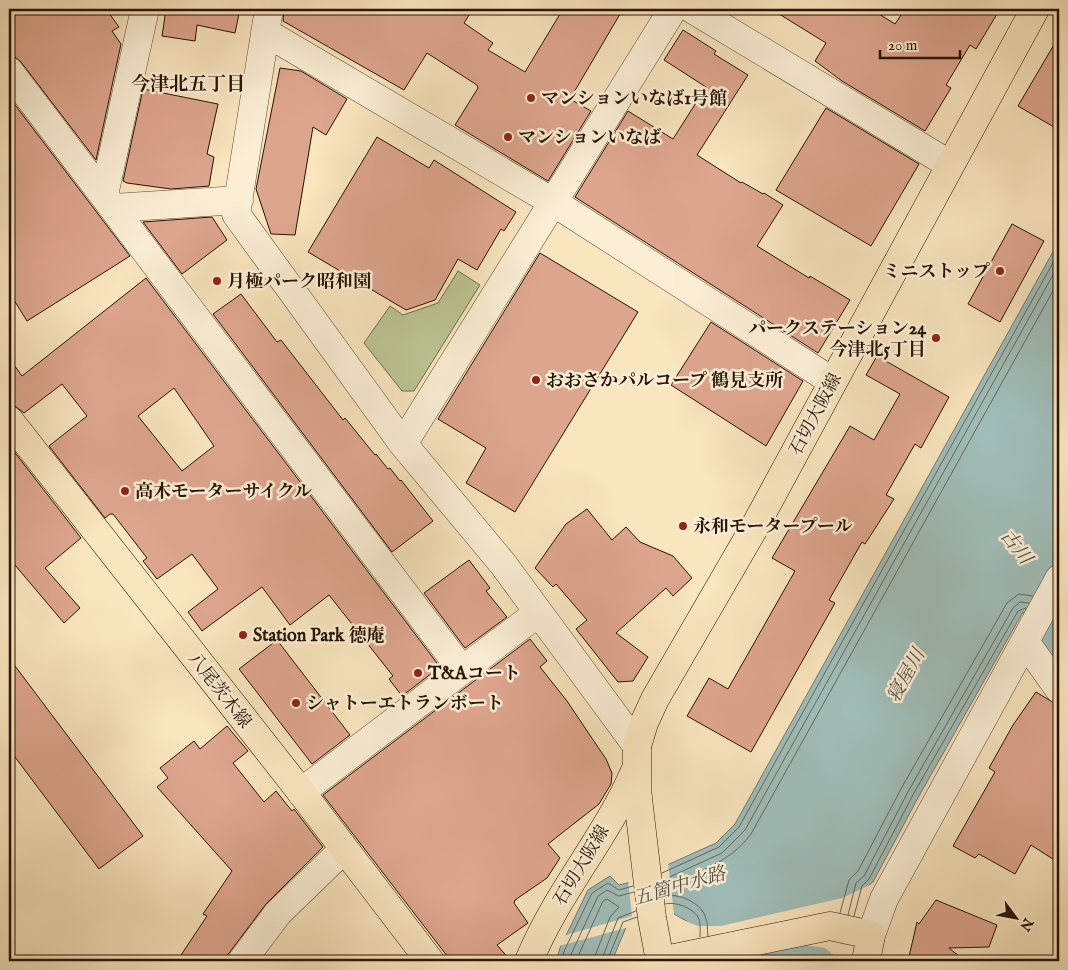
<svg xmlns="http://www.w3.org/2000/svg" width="1068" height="970" font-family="'IM FELL English','Noto Serif JP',serif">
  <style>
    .green { fill: #bcc593; stroke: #726c4b }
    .water { fill: #a0bdb9; stroke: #707970 }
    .pier { fill: #f9e5be }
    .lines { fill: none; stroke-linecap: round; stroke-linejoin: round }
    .shore { stroke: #64685e; stroke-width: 1 }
    .building { fill: #dea58e; stroke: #281303; fill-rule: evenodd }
    .minor-casing { stroke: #5c4832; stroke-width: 29 }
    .major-casing { stroke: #281303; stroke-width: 29 }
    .minor { stroke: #fbeed5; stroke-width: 28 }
    .major { stroke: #f9e5be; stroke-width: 28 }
    .poi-dot { fill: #8f2418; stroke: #fbeed5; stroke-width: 2 }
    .labels { text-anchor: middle; stroke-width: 5; stroke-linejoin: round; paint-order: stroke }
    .poi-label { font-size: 18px; font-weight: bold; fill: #281303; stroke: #fbeed5; text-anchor: start }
    .street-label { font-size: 18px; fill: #281303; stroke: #fbeed5 }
    .neighbourhood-label { font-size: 19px; font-weight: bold; fill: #281303; stroke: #fbeed5 }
    .water-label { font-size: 19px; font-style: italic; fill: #524e43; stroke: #fbeed5 }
  </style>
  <rect width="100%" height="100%" fill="#f9e5be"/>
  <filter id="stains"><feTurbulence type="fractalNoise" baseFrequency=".004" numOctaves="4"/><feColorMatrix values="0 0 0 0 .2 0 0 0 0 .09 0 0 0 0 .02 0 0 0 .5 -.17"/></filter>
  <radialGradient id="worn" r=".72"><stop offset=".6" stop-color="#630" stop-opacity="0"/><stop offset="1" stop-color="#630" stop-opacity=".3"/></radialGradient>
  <path class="green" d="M 458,271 L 480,285 L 414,391 L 402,391 L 364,343 L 390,306 L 403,315 L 438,303 Z"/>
  <path class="water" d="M 1059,241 L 1059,672 L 1023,612 L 919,796 L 873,882 L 867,887 L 847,961 L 690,961 L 688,922 L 674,914 L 627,925 L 612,961 L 556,961 L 560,948 L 588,890 L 610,876 L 619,885 L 627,883 L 716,843 L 735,824 Z"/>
  <path class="pier" d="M 668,862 L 674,915 L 559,946 L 554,961 L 558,947 L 563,936 L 632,916 L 628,880 Z
    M 872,884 L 874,884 L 869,889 L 849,961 L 841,961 L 825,948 L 805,945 L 737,961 L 688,961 L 686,924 L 683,920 L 698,926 L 721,926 L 842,898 Z"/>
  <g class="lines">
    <path class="shore" d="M 662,873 L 719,847 L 739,827 L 1059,252
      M 663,880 L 722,853 L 745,830 L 1059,264
      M 664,887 C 695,873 730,863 751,834 L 1059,280
      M 665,896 C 678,893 700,902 705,916 C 708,922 707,929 708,936
      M 665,904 C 675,901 693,908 698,917 C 701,923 700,931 700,937
      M 840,913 L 849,880 L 858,871 L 902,787 L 1007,603 L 1019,594 L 1033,596
      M 848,915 L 856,883 L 864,876 L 909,790 L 1013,608 L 1020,602 L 1029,603
      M 854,916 L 862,886 L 869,879 L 914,793 L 1018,611 L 1026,608
      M 561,961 L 565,949 L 592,893 L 608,883 L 619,890 L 633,886
      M 568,961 L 598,896 L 607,890 L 619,896 L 634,892
      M 576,961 L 603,901 L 607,899 L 619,907 L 610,917 L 593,961
      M 601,961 L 618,918 L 636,911
      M 607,961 L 623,922 L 637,917"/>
  </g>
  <path class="building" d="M 9,9 L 106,9 L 119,27 L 112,31 L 121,44 L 96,160 L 21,62 L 15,57 L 9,56 Z
    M 166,9 L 240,9 L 235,33 L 197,25 L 195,41 L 162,36 Z
    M 284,9 L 473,9 L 464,23 L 493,43 L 488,50 L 525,72 L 563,9 L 623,9 L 570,99 L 591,111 L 548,181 L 455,125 L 478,88 L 477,85 L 427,53 L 404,90 L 283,21 Z
    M 771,9 L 871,9 L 895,24 L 905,9 L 1000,9 L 976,49 L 970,45 L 946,85 L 951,88 L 925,131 L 842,81 L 815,61 L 826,43 Z
    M 683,30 L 716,51 L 714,54 L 748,75 L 697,155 L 741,183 L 742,182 L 763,194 L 764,193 L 783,205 L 757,246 L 809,278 L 810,276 L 850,300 L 818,353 L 575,197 L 628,111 L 673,139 L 706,87 L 664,60 Z
    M 1059,36 L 1059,130 L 1018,106 Z
    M 280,68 L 301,71 L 347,99 L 326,135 L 313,127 L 295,235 L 271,234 L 256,189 Z
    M 143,89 L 218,104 L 207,154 L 214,157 L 209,186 L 171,189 L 127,183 L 123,181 Z
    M 9,97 L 130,256 L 27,321 L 9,292 Z
    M 826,108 L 919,164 L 871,246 L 776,190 Z
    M 377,137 L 429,168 L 434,160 L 516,212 L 504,231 L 501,229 L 477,270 L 458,259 L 435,300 L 406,310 L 308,252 Z
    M 212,217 L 227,240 L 182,274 L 143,222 Z
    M 1012,224 L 1044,241 L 1000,322 L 968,304 Z
    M 540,253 L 638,312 L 515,512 L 466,483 L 486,448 L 438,419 Z
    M 146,278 L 440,667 L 402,696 L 389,679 L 393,676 L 329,595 L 290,625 L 262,587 L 202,631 L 188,612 L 218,589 L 192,554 L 157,579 L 143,561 L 147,558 L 113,514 L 110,514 L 105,518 L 49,446 L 87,416 L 62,384 L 24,413 L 15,406 L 9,405 L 9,358 L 22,376 ZM 174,388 L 214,446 L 182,471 L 138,416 Z
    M 241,294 L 277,342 L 281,340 L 343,420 L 345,418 L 375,455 L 376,454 L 388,469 L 390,468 L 400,481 L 401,480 L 433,521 L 392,552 L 213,314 Z
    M 711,322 L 803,381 L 766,446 L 671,385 Z
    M 877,356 L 949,397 L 921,448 L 915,444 L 886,495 L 894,499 L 865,544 L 862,542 L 829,600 L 835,603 L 751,752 L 687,716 L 709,678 L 728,689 L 795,571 L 772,558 L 850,426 L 874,440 L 900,394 L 866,375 Z
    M 9,445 L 81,538 L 45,568 L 80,608 L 64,623 L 9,558 Z
    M 587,509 L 612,540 L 626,527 L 640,542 L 673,556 L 692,578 L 673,596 L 666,588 L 616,633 L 648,657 L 633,681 L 618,682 L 576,629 L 587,620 L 556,584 L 553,587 L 535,568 L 566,524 Z
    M 469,560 L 490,588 L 486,591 L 507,617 L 465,648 L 424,593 Z
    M 530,639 L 547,661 L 540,667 L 567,701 L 606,759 L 612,773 L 611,784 L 599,804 L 548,844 L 560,858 L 547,878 L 515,900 L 514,903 L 528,923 L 497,945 L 511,961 L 451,961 L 323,795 Z
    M 277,640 L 350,735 L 312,764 L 239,669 Z
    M 9,658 L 143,836 L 99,869 L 9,749 Z
    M 1036,692 L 1059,706 L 1059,863 L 1031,845 L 1015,874 L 979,854 L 975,858 L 953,846 L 995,772 L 989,768 L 1013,725 Z
    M 227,726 L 248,751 L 233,763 L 264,802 L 276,791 L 292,811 L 294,809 L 323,847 L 266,904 L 223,961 L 177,961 L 207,916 L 203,914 L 232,871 L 157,787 L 168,778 L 160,768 L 194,741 L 200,749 Z
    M 936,900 L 997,925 L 989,947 L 949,948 L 965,961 L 908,961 L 917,922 L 919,924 Z"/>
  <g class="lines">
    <defs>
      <path id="minor" d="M 269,9 L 236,214 L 403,444 L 503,564 L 637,746
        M 692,9 L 949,164
        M 265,32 L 553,202 L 832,381
        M 9,71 L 113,208 L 239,200
        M 104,195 L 145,9
        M 113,208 L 462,670
        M 403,444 L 673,9
        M 1026,643 L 1059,689
        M 301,792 L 538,613
        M 871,935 L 884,899 L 1059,579
        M 242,961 L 278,913 L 343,850"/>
      <path id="major" d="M 9,420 L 301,792 L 430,961
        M 529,961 C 556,894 606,838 635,771
        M 660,961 L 652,918 L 637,790 L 637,746 L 644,723 L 655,699 L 754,528 L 1035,9
        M 660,961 L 830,926 L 871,935 L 866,961"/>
    </defs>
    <use href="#minor" class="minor-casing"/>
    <use href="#major" class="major-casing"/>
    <use href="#minor" class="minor"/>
    <use href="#major" class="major"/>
  </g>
  <g class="poi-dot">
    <circle cx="531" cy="98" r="5"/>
    <circle cx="508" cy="137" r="5"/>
    <circle cx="1000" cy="271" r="5"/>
    <circle cx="217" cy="281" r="5"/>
    <circle cx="936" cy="338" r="5"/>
    <circle cx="536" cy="380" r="5"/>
    <circle cx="125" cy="491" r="5"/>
    <circle cx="683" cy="526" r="5"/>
    <circle cx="243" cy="635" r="5"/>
    <circle cx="418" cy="673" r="5"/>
    <circle cx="296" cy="703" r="5"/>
  </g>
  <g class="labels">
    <g class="poi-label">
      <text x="541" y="104">マンションいなば1号館</text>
      <text x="518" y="143">マンションいなば</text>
      <text x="990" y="277" text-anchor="end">ミニストップ</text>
      <text x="227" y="287">月極パーク昭和園</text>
      <text x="926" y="334" text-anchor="end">パークステーション24<tspan x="926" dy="21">今津北5丁目</tspan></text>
      <text x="546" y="386">おおさかパルコープ 鶴見支所</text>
      <text x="135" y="497">高木モーターサイクル</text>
      <text x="693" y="532">永和モータープール</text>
      <text x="253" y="641">Station Park 徳庵</text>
      <text x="428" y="679">T&amp;Aコート</text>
      <text x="306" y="709">シャトーエトランボート</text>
    </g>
    <g class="street-label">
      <text transform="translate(815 414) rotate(-62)" y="6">石切大阪線</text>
      <text transform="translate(220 690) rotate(52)" y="6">八尾茨木線</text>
      <text transform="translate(581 865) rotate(-59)" y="6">石切大阪線</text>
    </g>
    <g class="neighbourhood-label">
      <text x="188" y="90">今津北五丁目</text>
    </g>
    <g class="water-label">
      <text transform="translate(1017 546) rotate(52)" y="7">古川</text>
      <text transform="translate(905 675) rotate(-61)" y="7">寝屋川</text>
      <text transform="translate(679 885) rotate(-16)" y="7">五箇中水路</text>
    </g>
  </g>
  <rect width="1068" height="970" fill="none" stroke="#f9e5be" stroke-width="30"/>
  <rect x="10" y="10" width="1048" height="950" fill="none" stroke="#281303" stroke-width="2.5"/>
  <rect x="15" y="15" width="1038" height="940" fill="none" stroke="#281303"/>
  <g transform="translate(1016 918) rotate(122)" stroke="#fbeed5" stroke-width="4" paint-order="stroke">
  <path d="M0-4L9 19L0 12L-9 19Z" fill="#281303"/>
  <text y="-8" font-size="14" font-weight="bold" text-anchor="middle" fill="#281303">N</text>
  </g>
  <path d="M880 50v8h80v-8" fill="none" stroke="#281303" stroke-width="2.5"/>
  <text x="888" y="50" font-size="15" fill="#281303" stroke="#fbeed5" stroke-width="4" paint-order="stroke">20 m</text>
  <rect width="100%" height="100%" filter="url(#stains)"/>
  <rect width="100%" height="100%" fill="url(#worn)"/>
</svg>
